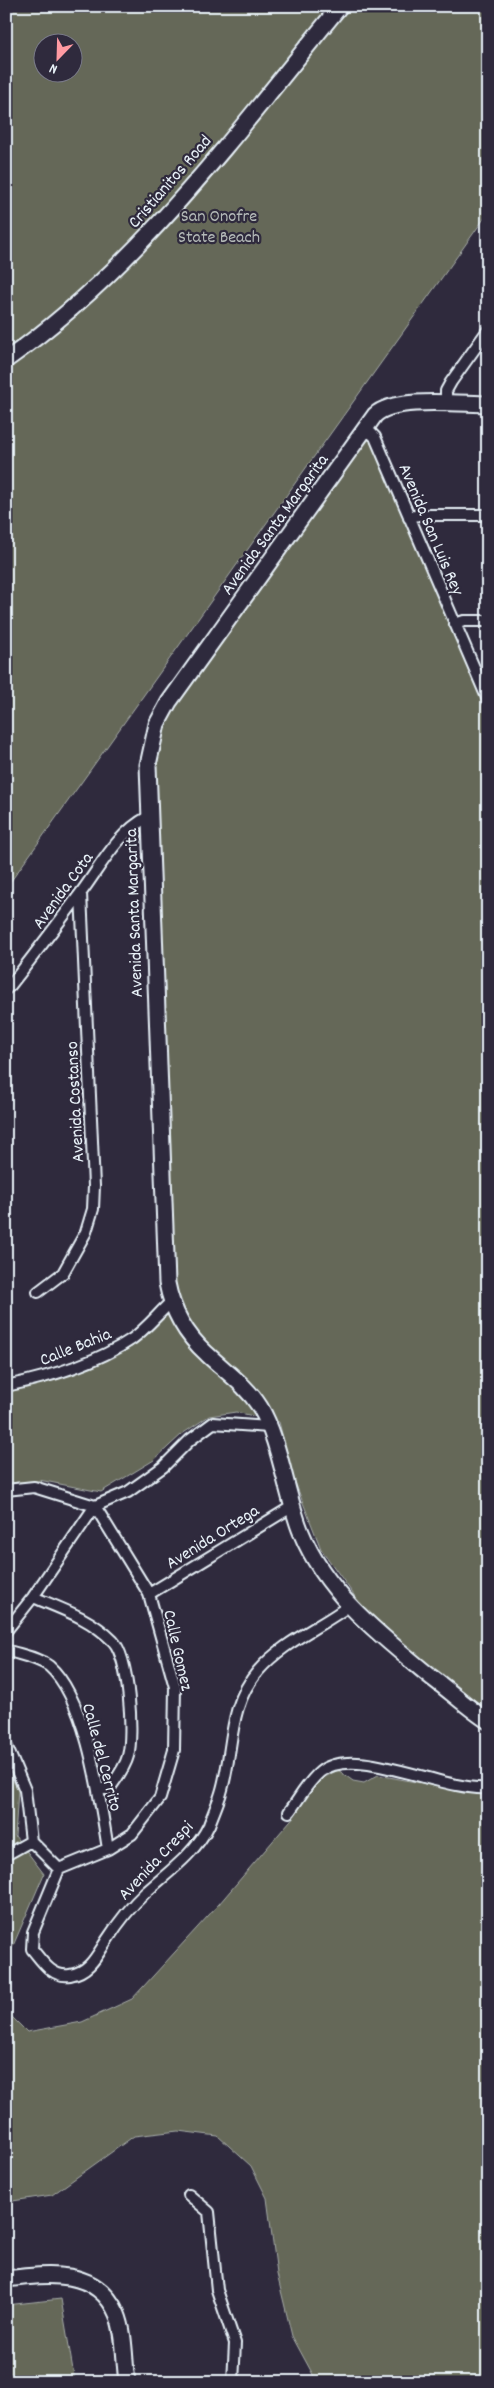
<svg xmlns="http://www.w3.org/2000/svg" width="494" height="2388" font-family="Dekko,sans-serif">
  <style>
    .green { fill: #656758; stroke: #a6aca8; fill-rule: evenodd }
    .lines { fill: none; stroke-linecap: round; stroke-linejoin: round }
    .street-casing { stroke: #e8f1f8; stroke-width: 14 }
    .secondary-casing { stroke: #e8f1f8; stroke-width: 19 }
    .street { stroke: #2f2a3d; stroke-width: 10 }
    .secondary { stroke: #2f2a3d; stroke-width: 15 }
    .labels { text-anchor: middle; stroke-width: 4.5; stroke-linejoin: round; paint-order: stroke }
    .street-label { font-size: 18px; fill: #e8f1f8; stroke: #2f2a3d }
    .park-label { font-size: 18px; fill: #b4bab8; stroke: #2f2a3d }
  </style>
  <rect width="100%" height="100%" fill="#2f2a3d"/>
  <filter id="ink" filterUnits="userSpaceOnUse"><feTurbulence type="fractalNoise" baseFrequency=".02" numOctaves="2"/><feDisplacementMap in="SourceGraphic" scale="10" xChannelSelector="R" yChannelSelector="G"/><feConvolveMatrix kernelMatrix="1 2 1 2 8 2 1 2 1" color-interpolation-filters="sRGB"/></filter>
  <g filter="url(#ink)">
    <path class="green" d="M 6,6 L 488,6 L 488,213 L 6,888 ZM 42,42 L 72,42 L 72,72 L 42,72 Z
      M 369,434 L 488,710 L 488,1710 L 420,1658 L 361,1605 L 321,1549 L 293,1477 L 279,1422 L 236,1412 L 209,1416 L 182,1434 L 154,1460 L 101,1492 L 39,1480 L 34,1484 L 18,1482 L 6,1484 L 6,1390 L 74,1372 L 132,1347 L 176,1297 L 159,939 L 155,753 L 169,713 Z
      M 6,1766 L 18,1791 L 15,1836 L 44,1874 L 6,1962 Z
      M 338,1770 L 353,1781 L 364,1783 L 378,1775 L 480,1794 L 488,1793 L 488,2382 L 317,2382 L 292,2336 L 277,2274 L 267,2198 L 251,2166 L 218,2136 L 178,2131 L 134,2136 L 52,2195 L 6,2202 L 6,2011 L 27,2032 L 82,2022 L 132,1999 L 219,1904 L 296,1814 L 314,1783 Z
      M 61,2299 L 75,2382 L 6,2382 L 6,2305 Z"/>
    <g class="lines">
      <defs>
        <path id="street" d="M 446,404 L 446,391 L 451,382 L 488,330
          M 366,428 L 375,437 L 488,700
          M 409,518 L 418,515 L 488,515
          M 455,624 L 464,621 L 488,621
          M 6,989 L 10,986 C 34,955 57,925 80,894 C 101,866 117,833 148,817
          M 38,1292 L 63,1273 L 86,1232 L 93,1209 L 94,1186 L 81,893
          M 6,1386 C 49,1377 95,1364 132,1339 C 146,1329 158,1314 171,1302
          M 6,1490 L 34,1487 L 95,1506 L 128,1492 L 163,1467 L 190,1440 L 213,1423 L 269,1427
          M 149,1594 L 293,1506
          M 33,1597 C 62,1609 90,1618 113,1641 C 129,1658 134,1734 128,1756 C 125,1768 116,1779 109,1789 L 98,1789
          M 6,1631 L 33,1597 L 95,1506
          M 6,1650 C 20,1655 37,1657 49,1666 C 87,1699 100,1801 108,1849
          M 6,1745 L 25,1790 L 31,1841
          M 289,1812 C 299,1799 307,1783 320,1772 C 355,1743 443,1792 488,1788
          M 31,1841 L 59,1869 L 108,1849 L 132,1834 L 160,1798 L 174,1750 L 175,1687 L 149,1594 L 95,1506
          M 6,1855 L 31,1841
          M 59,1869 L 33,1932 L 32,1949 C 42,1961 52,1978 70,1975 C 90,1972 97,1955 107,1940 C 118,1923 130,1907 145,1893 C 167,1873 196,1853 209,1825 C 213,1814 218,1803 221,1793 C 234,1751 227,1707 258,1671 C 283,1642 319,1628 350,1605
          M 189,2195 L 209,2212 L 217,2290 L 235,2343 L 233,2382"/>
        <path id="secondary" d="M 6,360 C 140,266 237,131 340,6
          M 488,404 C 461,404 394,396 375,415 L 169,702 L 157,724 L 148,765 L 167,1283 C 172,1310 186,1335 207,1354 C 226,1372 246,1385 260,1407 C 280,1440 286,1495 301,1532 C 326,1594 381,1636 431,1677 C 450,1691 468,1708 488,1721
          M 6,2279 C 46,2274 97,2267 117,2314 C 125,2333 124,2360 127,2382"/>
      </defs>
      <use href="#street" class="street-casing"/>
      <use href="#secondary" class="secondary-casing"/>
      <use href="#street" class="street"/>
      <use href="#secondary" class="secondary"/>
    </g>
  </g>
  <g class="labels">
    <g class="street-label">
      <text transform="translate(169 181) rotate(-49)" y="6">Cristianitos Road</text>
      <text transform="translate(274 524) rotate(-54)" y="6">Avenida Santa Margarita</text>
      <text transform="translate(432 529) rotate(67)" y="6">Avenida San Luis Rey</text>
      <text transform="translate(62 890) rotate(-54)" y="6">Avenida Cota</text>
      <text transform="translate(133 913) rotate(-92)" y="6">Avenida Santa Margarita</text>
      <text transform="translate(74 1102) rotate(-93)" y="6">Avenida Costanso</text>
      <text transform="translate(75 1346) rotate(-22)" y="6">Calle Bahia</text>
      <text transform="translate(212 1536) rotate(-32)" y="6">Avenida Ortega</text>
      <text transform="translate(179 1650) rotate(77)" y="6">Calle Gomez</text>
      <text transform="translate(103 1757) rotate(75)" y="6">Calle del Cerrito</text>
      <text transform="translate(155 1860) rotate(-47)" y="6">Avenida Crespi</text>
    </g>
    <g class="park-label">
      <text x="219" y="221">San Onofre<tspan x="219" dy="21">State Beach</tspan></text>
    </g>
  </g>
  <rect width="494" height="2388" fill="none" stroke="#2f2a3d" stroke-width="25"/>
  <rect x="12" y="12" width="469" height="2363" fill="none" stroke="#e8f1f8" stroke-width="2" filter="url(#ink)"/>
  <g transform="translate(58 58) rotate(203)"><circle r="24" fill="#2f2a3d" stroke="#797a88"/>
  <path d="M0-4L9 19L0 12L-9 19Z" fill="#ff9aa2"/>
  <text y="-8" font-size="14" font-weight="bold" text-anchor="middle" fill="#e8f1f8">N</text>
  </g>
</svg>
